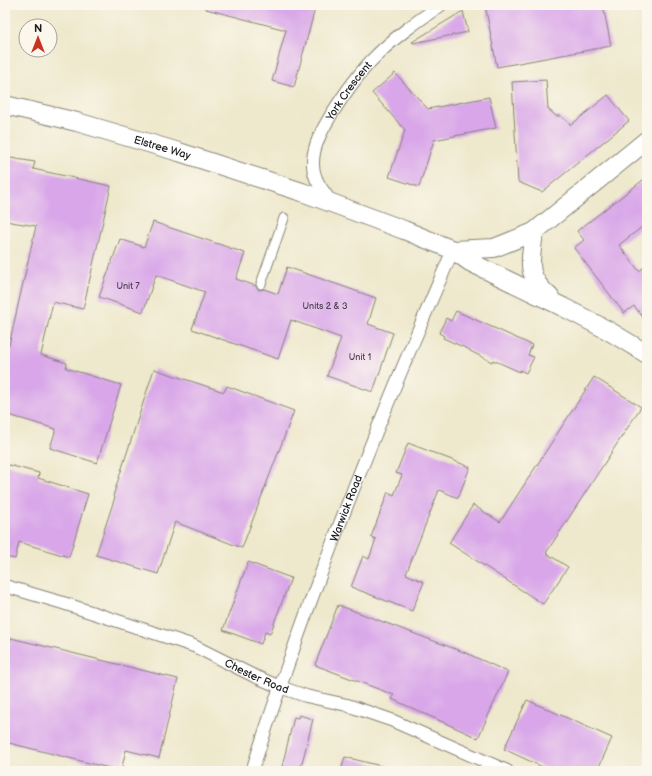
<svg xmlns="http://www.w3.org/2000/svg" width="652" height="776" font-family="'Balsamiq Sans',sans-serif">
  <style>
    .building { fill: #d9a7e9 }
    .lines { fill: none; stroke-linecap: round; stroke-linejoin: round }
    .pedestrian-casing { stroke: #858274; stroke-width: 11 }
    .minor-casing { stroke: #858274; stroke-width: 14 }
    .primary-casing { stroke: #858274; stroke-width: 20 }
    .pedestrian { stroke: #fff; stroke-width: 9 }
    .minor { stroke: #fff; stroke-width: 12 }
    .primary { stroke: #fff; stroke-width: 18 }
    .labels { text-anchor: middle; stroke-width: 3; stroke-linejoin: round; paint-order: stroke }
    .number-label { font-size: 9px; fill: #4b3f4f }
    .street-label { font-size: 11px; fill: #1c1c1c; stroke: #fbf7ec }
  </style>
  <rect width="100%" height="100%" fill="#fbf7ec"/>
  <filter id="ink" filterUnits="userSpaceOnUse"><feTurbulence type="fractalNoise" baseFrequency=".025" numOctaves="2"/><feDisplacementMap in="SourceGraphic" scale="8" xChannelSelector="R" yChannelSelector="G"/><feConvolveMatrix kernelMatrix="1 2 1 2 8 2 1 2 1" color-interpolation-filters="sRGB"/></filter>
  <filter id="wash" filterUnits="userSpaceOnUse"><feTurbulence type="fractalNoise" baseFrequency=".012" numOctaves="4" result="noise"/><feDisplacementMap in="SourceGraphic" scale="16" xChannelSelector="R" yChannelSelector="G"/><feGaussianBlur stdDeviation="0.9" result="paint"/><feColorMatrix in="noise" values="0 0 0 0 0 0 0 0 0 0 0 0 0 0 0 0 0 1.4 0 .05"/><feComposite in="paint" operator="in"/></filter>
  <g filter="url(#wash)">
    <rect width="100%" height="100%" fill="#eee8cc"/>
    <g id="blocks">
      <path class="building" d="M 206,5 L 316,5 L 294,87 L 272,81 L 286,30 L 206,9 Z
        M 485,5 L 603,5 L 611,46 L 497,67 Z
        M 463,11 L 468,32 L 413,43 L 412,42 Z
        M 395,73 L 428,109 L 489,97 L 496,128 L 434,140 L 419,187 L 389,177 L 405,130 L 372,93 Z
        M 546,80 L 548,109 L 556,116 L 561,116 L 571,125 L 608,95 L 629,121 L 542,192 L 518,182 L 512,82 Z
        M 5,157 L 35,162 L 33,169 L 111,186 L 83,309 L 53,302 L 41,355 L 67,363 L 66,368 L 121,385 L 97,463 L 50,448 L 56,429 L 5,414 L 5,344 L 9,345 L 36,226 L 5,221 Z
        M 647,177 L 647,223 L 619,245 L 639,271 L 647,265 L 647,322 L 634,306 L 624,313 L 574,248 L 584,240 L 577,231 Z
        M 153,222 L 245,253 L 236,279 L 256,286 L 259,290 L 264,289 L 278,294 L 287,267 L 376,298 L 368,324 L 393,333 L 373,392 L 327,376 L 341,338 L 291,320 L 278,359 L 192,329 L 205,292 L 156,275 L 143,312 L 99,297 L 120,239 L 144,247 Z
        M 456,311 L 532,345 L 528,355 L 534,357 L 526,373 L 520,370 L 520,372 L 493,360 L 492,362 L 470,351 L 470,350 L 443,338 L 444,336 L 439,333 L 446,318 L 451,321 Z
        M 154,369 L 224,392 L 227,386 L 294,411 L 242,548 L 175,522 L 158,574 L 96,555 L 115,497 L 113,496 Z
        M 594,377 L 641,407 L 546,553 L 568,567 L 543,604 L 449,543 L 473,505 L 500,522 Z
        M 408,443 L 470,467 L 458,498 L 439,490 L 406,574 L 424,582 L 412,611 L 351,587 L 363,556 L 369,559 L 376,539 L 371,537 L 388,492 L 394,495 L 402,475 L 396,473 Z
        M 5,464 L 39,473 L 38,478 L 88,494 L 69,557 L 19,542 L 15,559 L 5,557 Z
        M 248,562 L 291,578 L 270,634 L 265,632 L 261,644 L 223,630 Z
        M 338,605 L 466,653 L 508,672 L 478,738 L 392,699 L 394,695 L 315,665 Z
        M 11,638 L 178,679 L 159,758 L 126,750 L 121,771 L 5,742 L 5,661 Z
        M 527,700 L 612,738 L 597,771 L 551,771 L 504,749 Z
        M 299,715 L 313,719 L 300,771 L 281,771 L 294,717 L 298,718 Z
        M 345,757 L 385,767 L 384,771 L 341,771 Z"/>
    </g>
  </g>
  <g filter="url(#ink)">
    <use href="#blocks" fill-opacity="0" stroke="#858274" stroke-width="1"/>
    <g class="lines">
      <defs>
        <path id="pedestrian" d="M 261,284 L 284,218"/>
        <g id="minor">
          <path id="s1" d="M 332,203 C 324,192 314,181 313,166 C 312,147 322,130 331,115 C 343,96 356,77 371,61 C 392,39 416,22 441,5"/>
          <path id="s2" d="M 5,586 L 63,603 L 194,646 L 252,675 L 280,687 L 306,696 L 347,705 L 391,720 L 507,771"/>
          <path id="s3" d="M 252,771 C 309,594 378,421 453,250"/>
        </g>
        <g id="primary">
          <path id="s4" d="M 5,105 L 77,122 L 179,152 L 302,192 L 404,230 L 453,250 L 470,262 L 563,307 L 609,331 L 647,354"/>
          <path d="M 534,232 C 531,261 524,275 550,297"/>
          <path d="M 453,250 L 494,248 L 534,232 L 647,140"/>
        </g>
      </defs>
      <use href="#pedestrian" class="pedestrian-casing"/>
      <use href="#minor" class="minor-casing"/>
      <use href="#primary" class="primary-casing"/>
      <use href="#pedestrian" class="pedestrian"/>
      <use href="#minor" class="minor"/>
      <use href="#primary" class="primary"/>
    </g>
  </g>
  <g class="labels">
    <g class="number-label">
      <text x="128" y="289">Unit 7</text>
      <text x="325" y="309">Units 2 &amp; 3</text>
      <text x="360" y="360">Unit 1</text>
    </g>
    <g class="street-label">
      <text dy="4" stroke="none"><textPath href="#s1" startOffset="127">York Crescent</textPath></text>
      <text dy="4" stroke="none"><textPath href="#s4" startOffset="163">Elstree Way</textPath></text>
      <text dy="4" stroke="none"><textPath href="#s3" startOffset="279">Warwick Road</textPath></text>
      <text dy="4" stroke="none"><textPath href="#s2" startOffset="268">Chester Road</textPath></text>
    </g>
  </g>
  <rect width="652" height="776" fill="none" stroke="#fbf7ec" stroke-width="20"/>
  <g transform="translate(38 38)"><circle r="19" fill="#fbf7ec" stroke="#a29f99"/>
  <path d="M0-3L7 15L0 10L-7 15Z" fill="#c8321e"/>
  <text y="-6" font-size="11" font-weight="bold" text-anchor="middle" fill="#1c1c1c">N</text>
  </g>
</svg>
